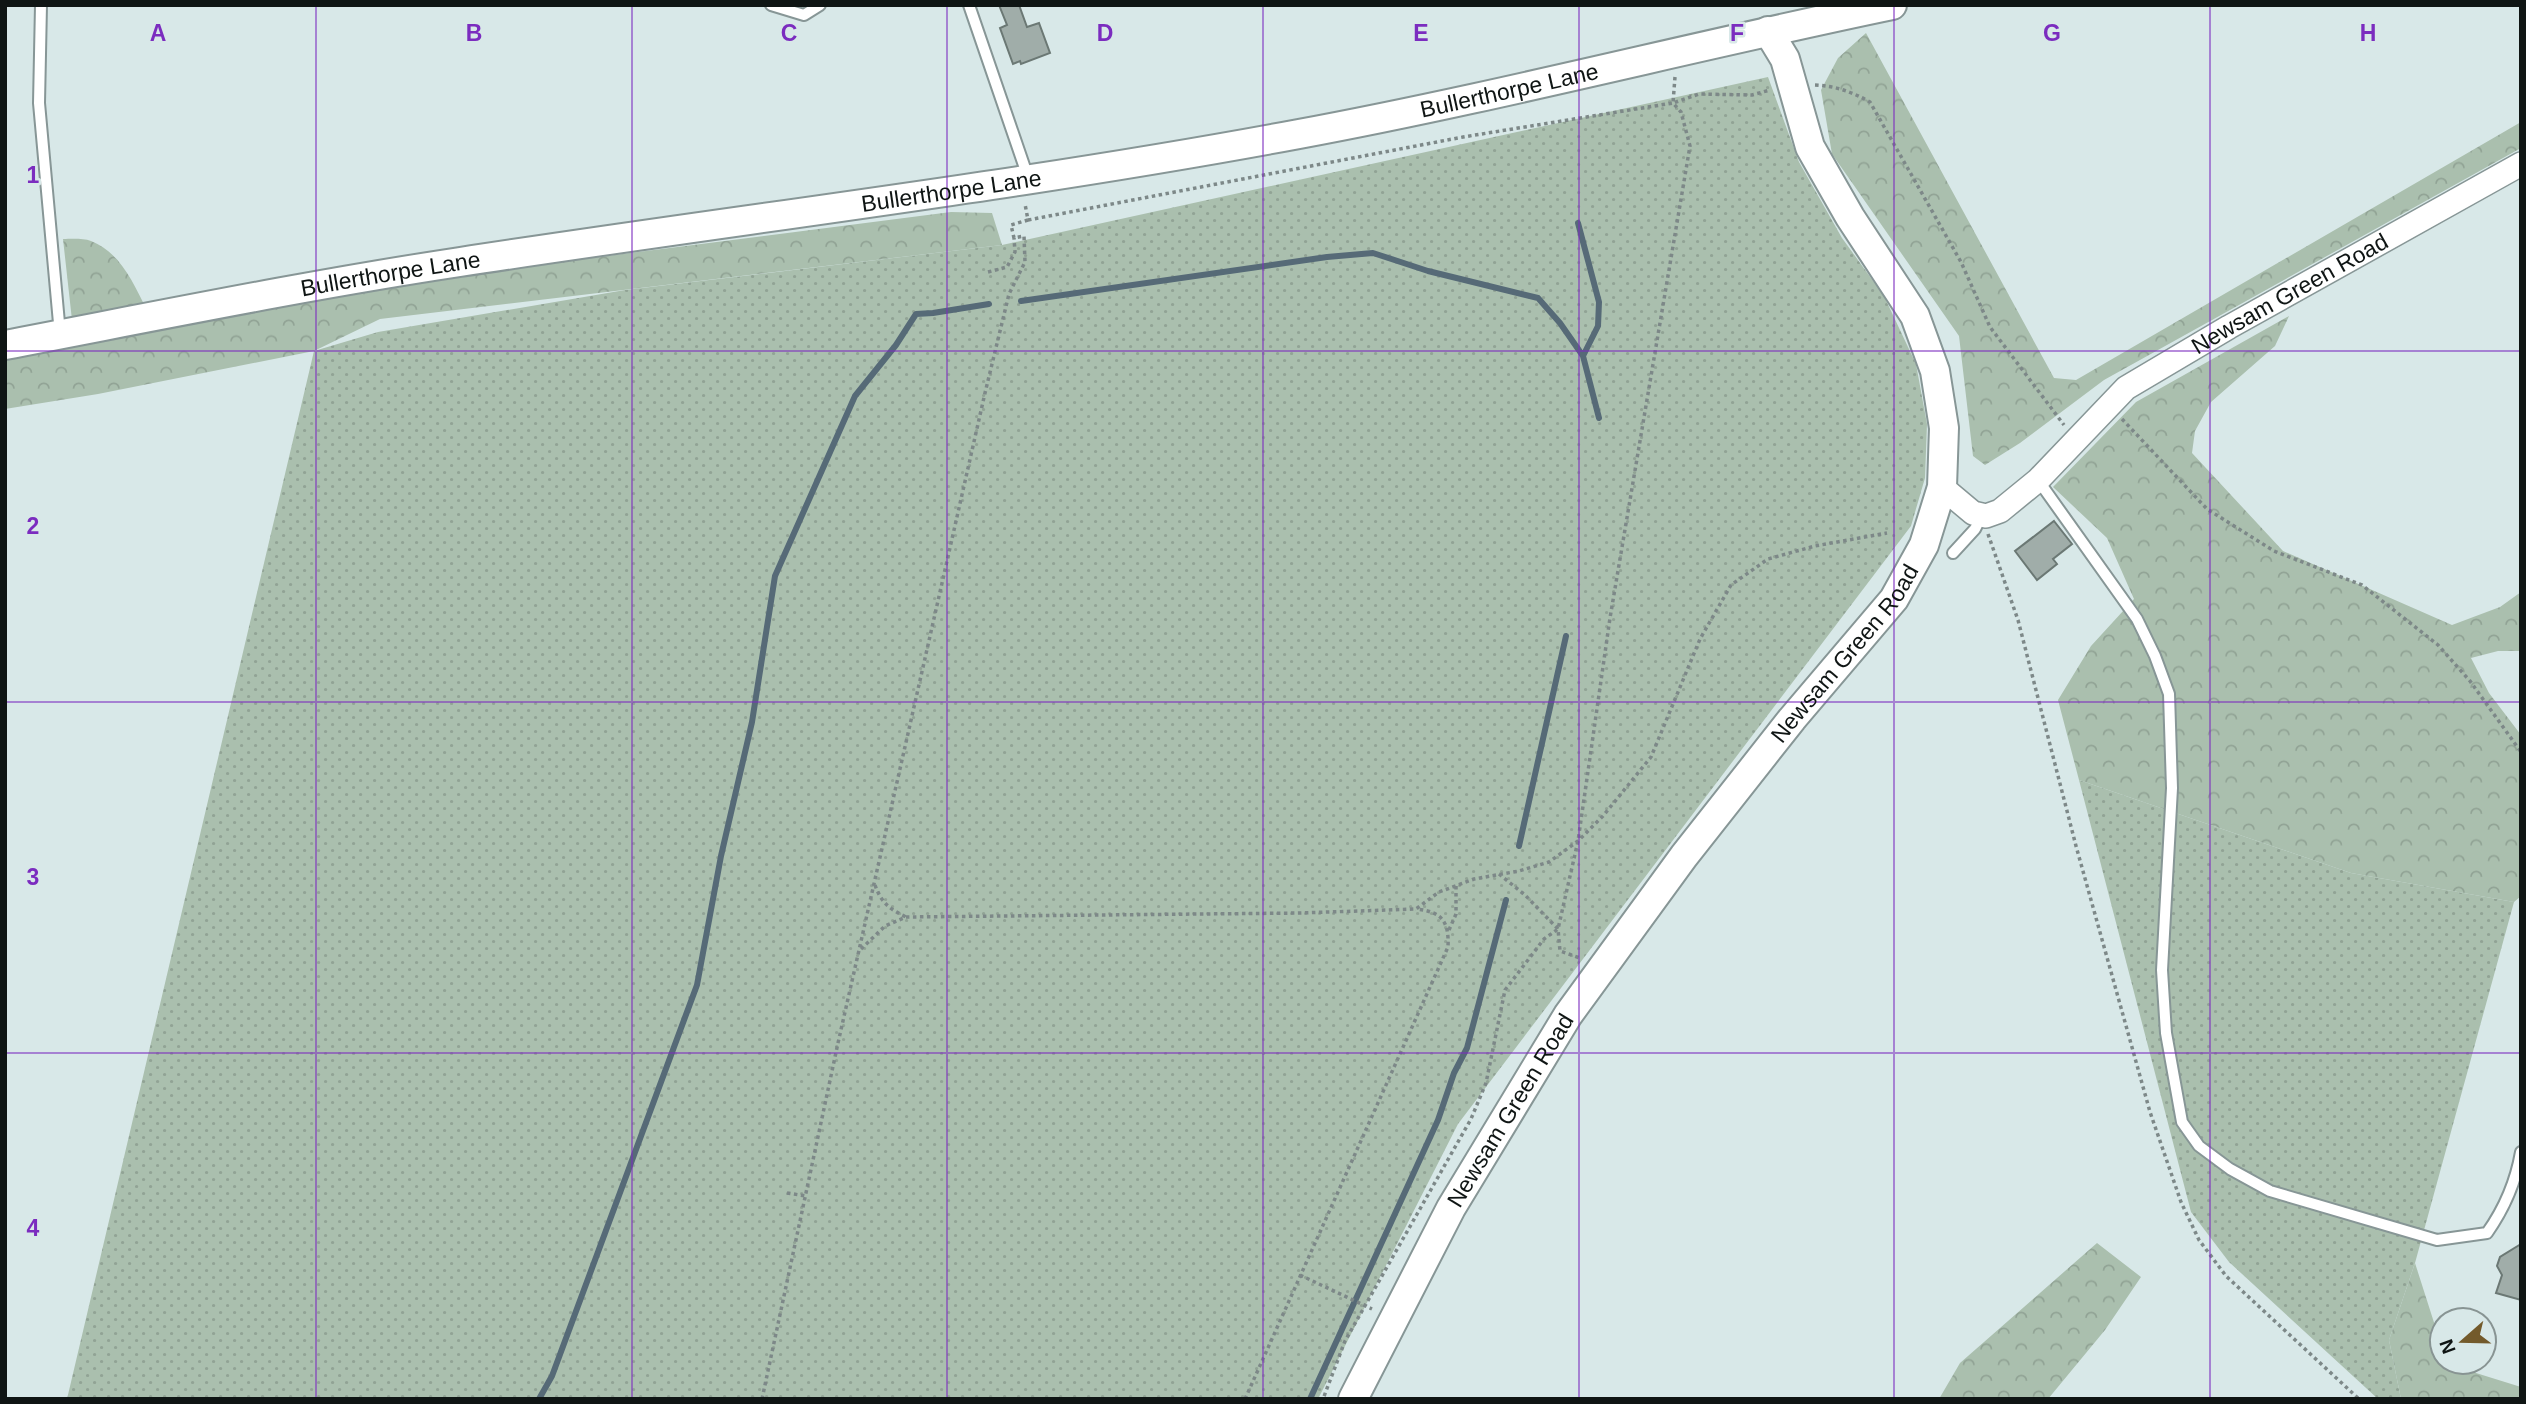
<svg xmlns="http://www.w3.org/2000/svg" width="2526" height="1404" font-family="Helvetica,sans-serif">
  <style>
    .grass { fill: url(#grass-dots) }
    .forest { fill: url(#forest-crowns) }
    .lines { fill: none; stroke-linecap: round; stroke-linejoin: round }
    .stream { stroke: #566a77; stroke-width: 6 }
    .building { fill: #a0ada9; stroke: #6b7874; stroke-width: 2 }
    .service-casing { stroke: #879696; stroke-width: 14 }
    .minor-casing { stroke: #879696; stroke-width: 26 }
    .tertiary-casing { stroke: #879696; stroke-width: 32 }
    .path { stroke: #7d8888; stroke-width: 3.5; stroke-dasharray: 3.5 3.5; stroke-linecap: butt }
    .service { stroke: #fff; stroke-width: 10 }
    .minor { stroke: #fff; stroke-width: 23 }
    .tertiary { stroke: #fff; stroke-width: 28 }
    .grid { fill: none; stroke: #7b2cbf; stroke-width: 2; stroke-opacity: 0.55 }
    .labels { text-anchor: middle; stroke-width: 5; stroke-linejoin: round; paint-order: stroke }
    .street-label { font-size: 23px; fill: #0f1514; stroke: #d8e8e8 }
    .grid-label { font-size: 23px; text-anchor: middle; font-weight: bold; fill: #7b2cbf; stroke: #d8e8e8; stroke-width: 5; stroke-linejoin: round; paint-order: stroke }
  </style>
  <defs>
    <pattern id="grass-dots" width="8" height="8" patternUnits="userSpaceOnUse" patternTransform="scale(1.75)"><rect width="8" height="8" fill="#aabfae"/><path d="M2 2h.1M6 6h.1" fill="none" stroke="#91a395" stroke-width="1.8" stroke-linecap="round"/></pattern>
    <pattern id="forest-crowns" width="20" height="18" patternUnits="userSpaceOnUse" patternTransform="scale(1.75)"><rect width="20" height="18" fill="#aabfae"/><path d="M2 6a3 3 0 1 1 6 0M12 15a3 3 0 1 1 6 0" fill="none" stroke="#91a395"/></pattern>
  </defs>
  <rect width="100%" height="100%" fill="#d8e8e8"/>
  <path class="grass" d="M 1768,77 L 1799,162 L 1842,238 L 1884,296 L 1916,364 L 1927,424 L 1925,478 L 1911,526 L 1458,1124 L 1318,1399 L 67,1399 L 314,351 L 378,332 L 625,290 L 1002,245 Z
    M 2079,780 L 2351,873 L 2514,902 L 2415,1263 L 2389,1340 L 2401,1399 L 2378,1399 L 2229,1262 L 2191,1212 Z"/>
  <path class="forest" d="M 1866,33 L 2054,378 L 2076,380 L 2521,122 L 2521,148 L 2104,380 L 2020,443 L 1985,465 L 1973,456 L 1959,336 L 1832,154 L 1821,90 L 1838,58 Z
    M 951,212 L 992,213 L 1002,245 L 380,319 L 314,351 L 98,394 L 5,409 L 5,359 L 330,297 L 583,259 Z
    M 63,239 C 71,239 83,238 91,241 C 121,253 133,283 147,310 L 72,320 Z
    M 2289,316 L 2275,346 L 2211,402 L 2195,431 L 2192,453 L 2283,551 L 2452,625 L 2500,607 L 2521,592 L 2521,651 L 2498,651 L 2471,658 L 2489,693 L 2521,735 L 2521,896 L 2514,902 L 2351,873 L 2079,780 L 2058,700 L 2091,646 L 2134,599 L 2107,538 L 2053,487 L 2136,402 Z
    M 2097,1243 L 2141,1277 L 2105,1330 L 2048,1399 L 1939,1399 L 1960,1363 Z
    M 2415,1263 L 2438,1335 L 2442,1340 L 2442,1362 L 2465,1362 L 2476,1373 L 2521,1387 L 2521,1399 L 2401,1399 L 2389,1340 Z"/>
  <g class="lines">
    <path class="stream" d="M 1578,223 L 1599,302 L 1598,326 L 1583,356
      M 1021,301 L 1327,257 L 1373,253 L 1428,271 L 1538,298 L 1560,323 L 1583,356 L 1599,418
      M 1519,846 L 1566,636
      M 539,1399 L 552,1376 L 697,985 L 721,856 L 752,722 L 775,576 L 855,396 L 896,345 L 916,314 L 933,313 L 989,304
      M 1310,1399 L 1438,1120 L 1454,1073 L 1467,1048 L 1506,900"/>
  </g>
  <path class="building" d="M 999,5 L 1019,5 L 1027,27 L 1039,23 L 1050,53 L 1021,64 L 1020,61 L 1013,64 L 1000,28 L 1007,25 Z
    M 2054,521 L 2072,544 L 2053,559 L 2057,564 L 2037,580 L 2015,551 Z
    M 2521,1244 L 2521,1300 L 2496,1293 L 2502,1275 L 2497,1266 L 2500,1257 Z"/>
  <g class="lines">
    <defs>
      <path id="service" d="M 41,5 L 39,103 L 60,334
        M 771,5 L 804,15 L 820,5
        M 969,5 L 1028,177
        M 2038,480 L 2137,619 L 2155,656 L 2169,694 L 2172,788 L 2162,970 L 2166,1033 L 2182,1122 L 2199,1146 L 2230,1169 L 2270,1191 L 2437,1240 L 2487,1233 C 2504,1209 2516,1181 2521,1152
        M 1953,553 L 1975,529 L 1982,515"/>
      <g id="minor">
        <path id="s1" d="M 1942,487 L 1973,513 L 1986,516 L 2000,511 L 2038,480 L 2126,388 L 2229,327 L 2521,164"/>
      </g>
      <g id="tertiary">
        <path id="s2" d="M 5,345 C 157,316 308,285 460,262 C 740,219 1021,186 1299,134 C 1498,97 1694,46 1892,5"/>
        <path id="s3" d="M 1353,1399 L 1451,1208 L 1568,1015 L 1684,856 L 1792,719 L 1894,599 L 1924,545 L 1942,487 L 1944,428 L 1935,371 L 1915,316 L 1850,217 L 1810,147 L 1785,59 L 1768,31"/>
      </g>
    </defs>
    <use href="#service" class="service-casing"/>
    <use href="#minor" class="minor-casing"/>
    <use href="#tertiary" class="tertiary-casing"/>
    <path class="path" d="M 1675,77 L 1673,103 L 1699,94 L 1752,95 L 1770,90
      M 1815,85 C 1836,86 1852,92 1870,102 L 1961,262 L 1990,327 L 2064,425
      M 1028,220 L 1463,137 L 1673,103 L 1681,112 L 1690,146 L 1610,618 L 1578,841 L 1558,929 L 1544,939 L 1505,990 L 1486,1083 L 1471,1119 L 1345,1341 L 1323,1399
      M 988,272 L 1007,267 L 1015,252 L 1014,238
      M 2122,419 L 2207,509 L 2274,551 L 2362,585 L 2438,645 L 2470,681 L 2521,752
      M 1988,534 L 2018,620 L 2076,846 L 2150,1112 L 2181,1202 L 2199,1240 L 2226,1276 L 2359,1399
      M 1499,874 L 1525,895 L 1558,929 L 1560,951 L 1580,958
      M 875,885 C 881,902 889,909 906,917
      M 1449,930 L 1456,914 L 1456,885
      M 861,949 L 885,926 L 906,917 L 1300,913 L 1416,909 L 1439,892 L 1474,879 L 1519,871 L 1549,862 L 1578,841 L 1603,816 L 1651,757 L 1700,639 L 1731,585 L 1768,559 L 1815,546 L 1887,533
      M 787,1193 L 806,1196
      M 1300,1275 L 1372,1309
      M 762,1399 L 838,1043 L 985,393 L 1009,294 L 1025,262 L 1024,236 L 1014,238 L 1011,225 L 1028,220 L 1025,204
      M 1245,1399 L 1448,947 C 1449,922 1443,912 1416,909"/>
    <use href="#service" class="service"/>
    <use href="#minor" class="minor"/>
    <use href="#tertiary" class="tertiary"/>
  </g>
  <path class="grid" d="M 316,5 L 316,1399M 632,5 L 632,1399M 947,5 L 947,1399M 1263,5 L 1263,1399M 1579,5 L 1579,1399M 1894,5 L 1894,1399M 2210,5 L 2210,1399M 5,351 L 2521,351M 5,702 L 2521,702M 5,1053 L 2521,1053"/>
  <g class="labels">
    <g class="street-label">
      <text dy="8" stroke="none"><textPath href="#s2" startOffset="1526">Bullerthorpe Lane</textPath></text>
      <text dy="8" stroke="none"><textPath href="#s2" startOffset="959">Bullerthorpe Lane</textPath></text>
      <text dy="8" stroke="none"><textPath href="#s2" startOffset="392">Bullerthorpe Lane</textPath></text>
      <text dy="8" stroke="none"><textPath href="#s1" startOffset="434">Newsam Green Road</textPath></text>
      <text dy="8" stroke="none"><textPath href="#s3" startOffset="896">Newsam Green Road</textPath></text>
      <text dy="8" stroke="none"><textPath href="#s3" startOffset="329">Newsam Green Road</textPath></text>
    </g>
  </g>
  <g class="grid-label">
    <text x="158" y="41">A</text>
    <text x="474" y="41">B</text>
    <text x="789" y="41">C</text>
    <text x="1105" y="41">D</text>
    <text x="1421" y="41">E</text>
    <text x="1737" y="41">F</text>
    <text x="2052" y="41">G</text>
    <text x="2368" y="41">H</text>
    <text x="33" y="183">1</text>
    <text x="33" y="534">2</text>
    <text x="33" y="885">3</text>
    <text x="33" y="1236">4</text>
  </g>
  <rect width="2526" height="1404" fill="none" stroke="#0f1514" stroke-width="14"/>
  <g transform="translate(2463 1341) rotate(250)"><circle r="33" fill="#d8e8e8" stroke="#889493" stroke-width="2"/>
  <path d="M0-5L12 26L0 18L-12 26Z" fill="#735a2b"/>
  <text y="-10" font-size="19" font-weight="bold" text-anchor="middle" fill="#0f1514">N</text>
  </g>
</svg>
